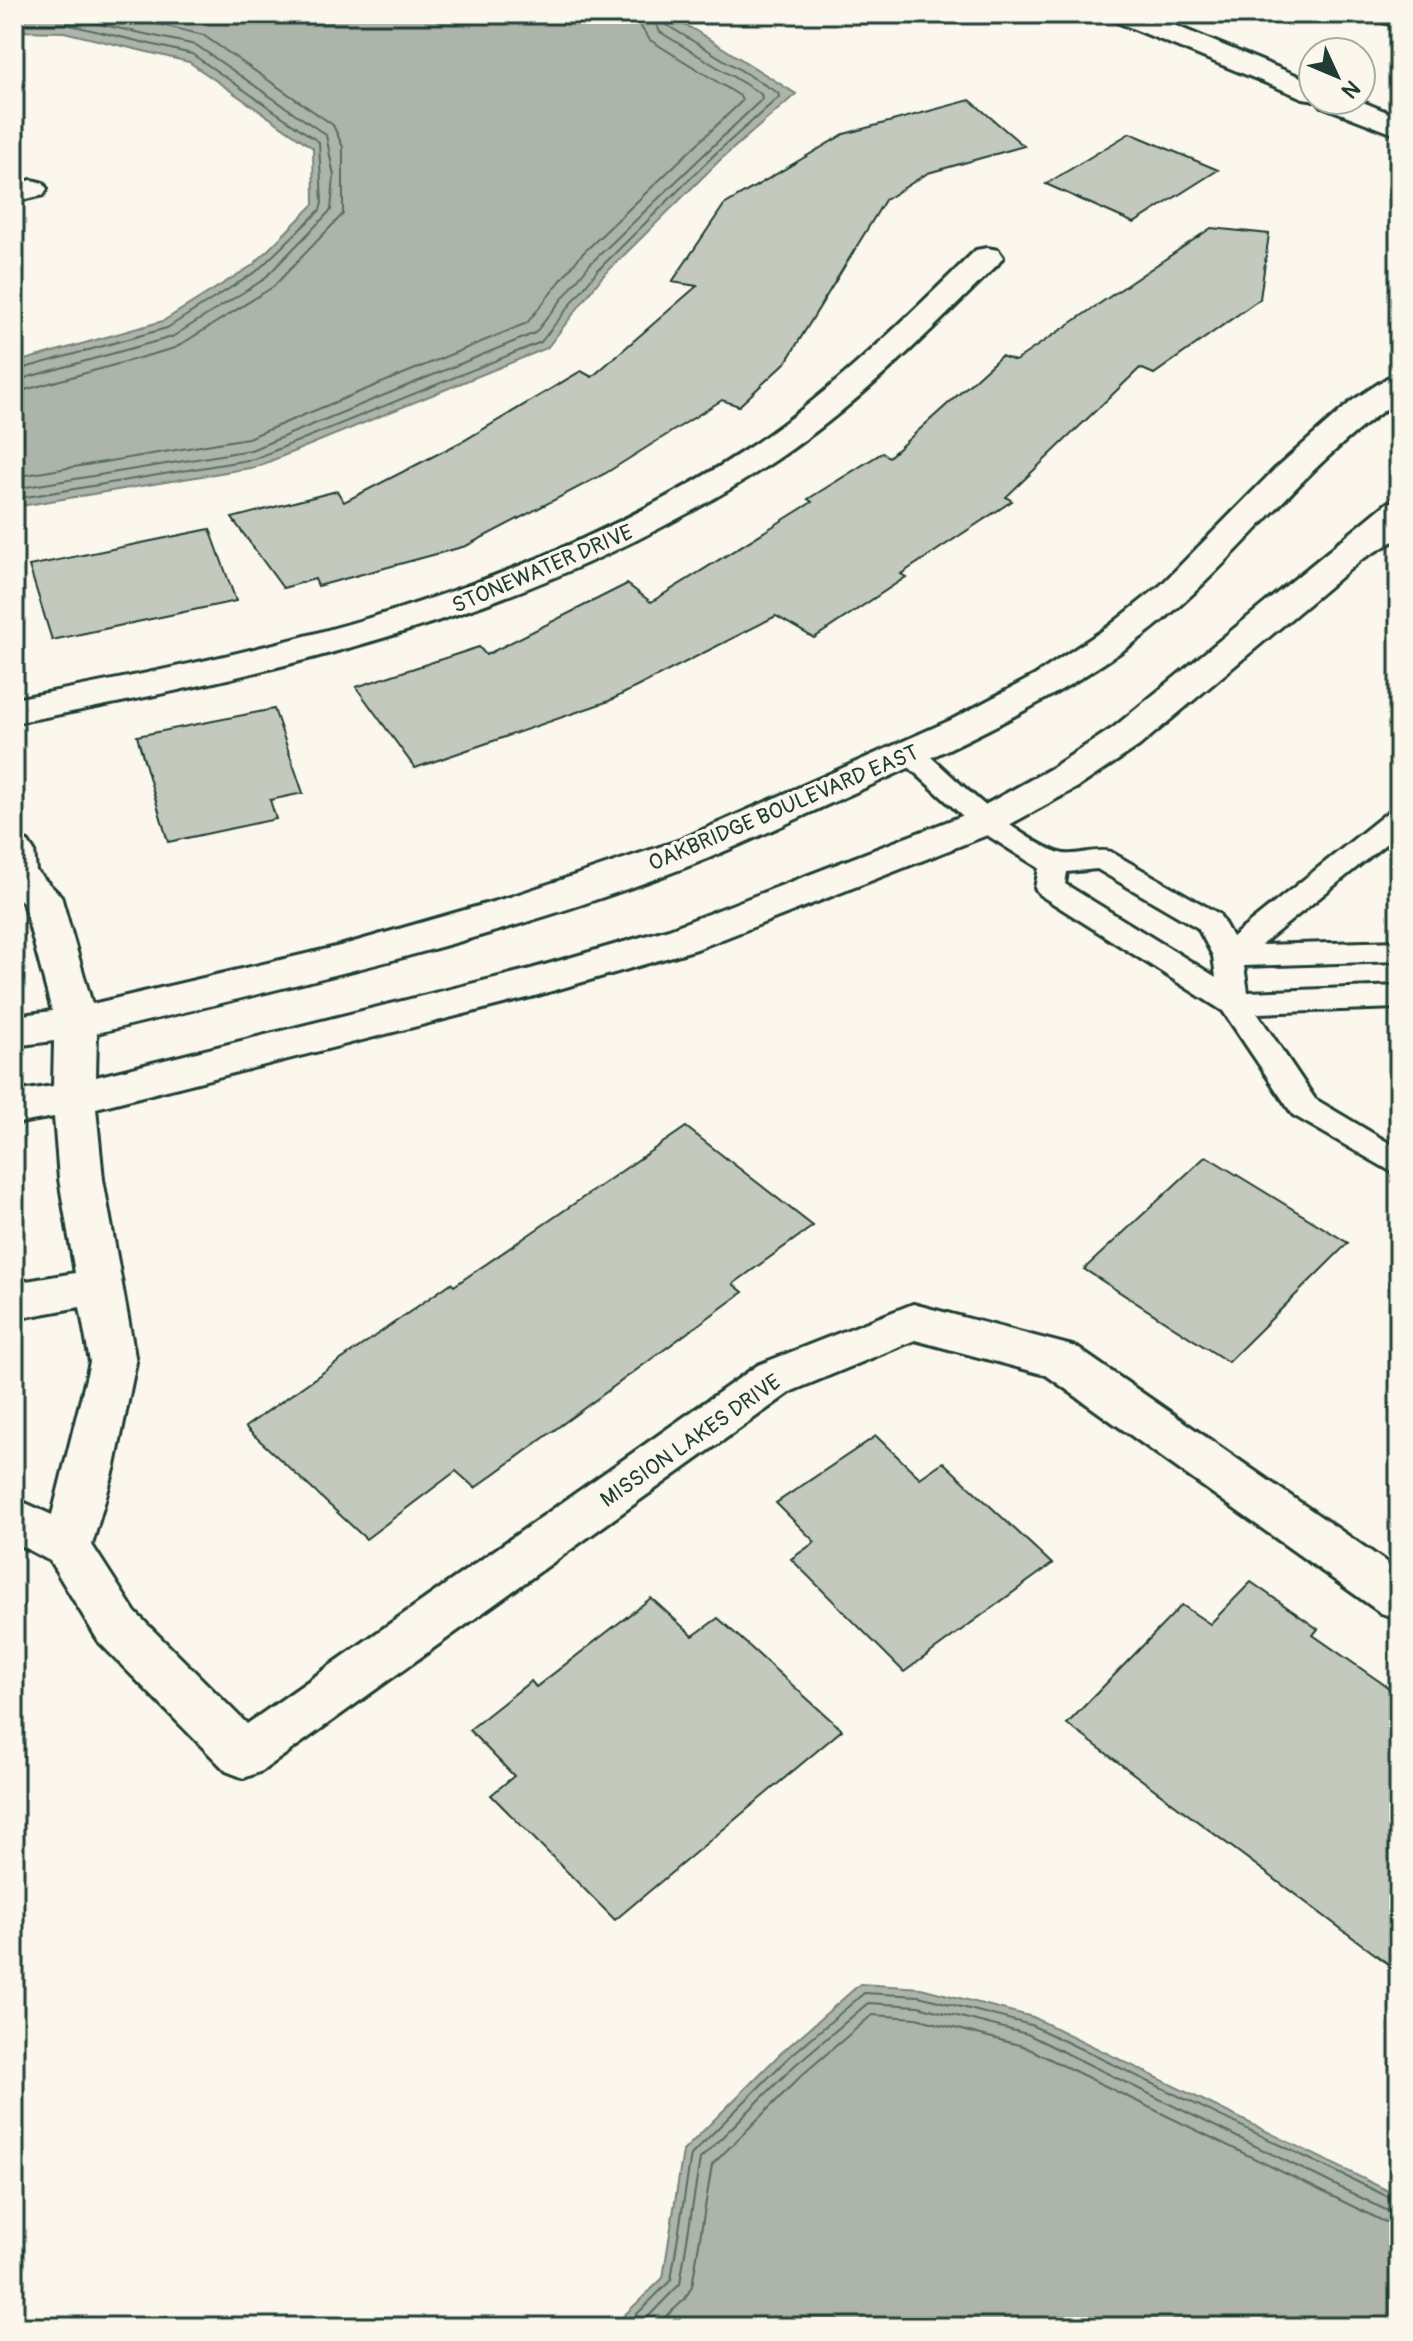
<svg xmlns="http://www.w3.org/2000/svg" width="1413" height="2341" font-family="Pangolin,sans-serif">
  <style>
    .water { fill: #adb4aa; stroke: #74847b; stroke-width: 2 }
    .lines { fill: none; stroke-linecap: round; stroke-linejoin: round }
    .shore { stroke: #586d63; stroke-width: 2 }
    .building { fill: #c4c9be; stroke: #1f3d34; stroke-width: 2 }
    .lane-casing { stroke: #1f3d34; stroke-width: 6 }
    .street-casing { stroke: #1f3d34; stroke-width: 6 }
    .primary-casing { stroke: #1f3d34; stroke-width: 6 }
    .lane { fill: #fbf7ec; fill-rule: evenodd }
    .street { fill: #fbf7ec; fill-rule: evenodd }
    .primary { fill: #fbf7ec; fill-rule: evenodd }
    .labels { text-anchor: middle; stroke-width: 7; stroke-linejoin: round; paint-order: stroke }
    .street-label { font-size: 22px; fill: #1f3d34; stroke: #fbf7ec }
  </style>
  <rect width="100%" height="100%" fill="#fbf7ec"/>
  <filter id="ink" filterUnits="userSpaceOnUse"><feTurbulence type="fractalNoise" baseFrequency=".0125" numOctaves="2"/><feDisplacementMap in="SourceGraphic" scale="16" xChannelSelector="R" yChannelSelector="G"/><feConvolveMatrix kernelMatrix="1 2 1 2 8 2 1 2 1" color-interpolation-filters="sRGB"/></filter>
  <g filter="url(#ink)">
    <path class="water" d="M 14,14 L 663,14 L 693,29 L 796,94 L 720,160 L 602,277 L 547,348 L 256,467 L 14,507 L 14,363 L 163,321 L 253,265 L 314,204 L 313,148 L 189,62 L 64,32 L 14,31 Z
      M 860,1984 L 921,1988 L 1033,2017 L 1399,2196 L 1399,2327 L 612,2327 L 663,2278 L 683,2151 L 781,2053 Z"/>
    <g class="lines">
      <path class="shore" d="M 14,23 L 66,24 L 192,54 L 319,142 L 322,203 L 320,210 L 257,271 L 167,328 L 14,371
        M 14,381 L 172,337 L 263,280 L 331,210 L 334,176 L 326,135 L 196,45 L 53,14
        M 14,393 L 175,348 L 273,287 L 343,214 L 343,147 L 333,125 L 203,35 L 117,14
        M 14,477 L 248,438 L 527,323 L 581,255 L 742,101 L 740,96 L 650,40 L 641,27 L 639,14
        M 14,489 L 251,450 L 535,333 L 590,264 L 762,99 L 761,94 L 660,32 L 651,14
        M 14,499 L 254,459 L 541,342 L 597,271 L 715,154 L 779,97 L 778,93 L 665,24 L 661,14
        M 624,2327 L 671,2280 L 691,2155 L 787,2059 L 864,1993 L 919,1996 L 1031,2025 L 1399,2202
        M 638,2327 L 680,2284 L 700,2159 L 794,2066 L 868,2003 L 918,2006 L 1027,2034 L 1388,2211 L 1399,2212
        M 655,2327 L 685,2299 L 692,2286 L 712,2165 L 802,2075 L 872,2015 L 916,2018 L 1023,2046 L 1383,2221 L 1399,2225"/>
    </g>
    <path class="building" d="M 970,100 L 1024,146 L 928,173 L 885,200 L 786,362 L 739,406 L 722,400 L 606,473 L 466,546 L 318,586 L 315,579 L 283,588 L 232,518 L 337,491 L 344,502 L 465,440 L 581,371 L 592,377 L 697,286 L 672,282 L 724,205 L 844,134 Z
      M 1130,133 L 1218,170 L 1134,223 L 1046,184 Z
      M 1211,228 L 1269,234 L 1260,299 L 1154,374 L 1140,368 L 1006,497 L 1012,501 L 901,574 L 906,577 L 814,638 L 776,616 L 609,701 L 415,768 L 356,687 L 479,647 L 486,655 L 627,584 L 651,602 L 812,502 L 808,499 L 882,453 L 889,457 L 1001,356 L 1015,361 Z
      M 210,529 L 236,601 L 52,640 L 29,566 Z
      M 274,709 L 303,793 L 270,800 L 276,819 L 168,842 L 137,736 Z
      M 686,1127 L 813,1226 L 733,1284 L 743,1292 L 475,1488 L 456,1471 L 366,1539 L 245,1427 L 451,1283 L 454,1286 Z
      M 1206,1156 L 1348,1243 L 1228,1362 L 1084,1269 Z
      M 876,1436 L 920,1478 L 943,1462 L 1052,1564 L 904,1672 L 791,1559 L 815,1542 L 776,1503 Z
      M 1251,1582 L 1318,1629 L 1313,1635 L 1399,1695 L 1399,1972 L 1067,1724 L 1182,1605 L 1210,1624 Z
      M 651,1598 L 693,1636 L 718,1618 L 842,1730 L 615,1920 L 491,1795 L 514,1776 L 469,1730 L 531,1681 L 536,1687 Z"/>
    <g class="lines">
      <defs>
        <path id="lane" d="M 910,744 L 920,747 C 958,781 1009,833 1057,852 C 1072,859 1094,847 1111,852 L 1219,914 L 1232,937 L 1389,811 L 1399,809 L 1399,833 L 1261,945 L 1399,941 L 1399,961 L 1244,966 L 1248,992 L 1399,986 L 1399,1008 L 1257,1013 L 1315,1099 L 1399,1149 L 1399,1176 L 1293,1115 L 1223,1011 L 1040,895 L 1035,888 L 1039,868 L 976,828 L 900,759 L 896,753 L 900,747 ZM 1097,869 L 1198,928 L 1213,956 L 1216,977 L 1065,884 L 1067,872 Z"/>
        <path id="street" d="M 32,180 L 43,183 L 47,189 L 43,195 L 14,202 L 14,184 Z
          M 987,248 L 998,250 L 1003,257 L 998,264 C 928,333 858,405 776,460 C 543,614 284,672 14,723 L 14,699 C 274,651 529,593 753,445 C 835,390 905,319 976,250 Z
          M 1399,375 L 1399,400 C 1297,467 1231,574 1132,644 C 1046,705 953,748 858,791 C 809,813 759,837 709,858 C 513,937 302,983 97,1033 L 96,1077 L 531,969 L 669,929 L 972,812 L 1050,769 L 1113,728 L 1387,503 L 1399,500 L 1399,528 L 1139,746 L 1078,787 L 1000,830 L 697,949 L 531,997 L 96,1108 L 103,1179 L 136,1362 L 115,1466 L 92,1545 L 135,1612 L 247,1724 L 758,1365 L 913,1304 L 1076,1347 L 1399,1571 L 1399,1619 L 1381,1613 L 1046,1375 L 915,1340 L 792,1391 L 262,1771 L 244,1778 L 226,1771 L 99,1642 L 50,1561 L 14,1542 L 14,1498 L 52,1515 L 90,1362 L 80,1307 L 14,1319 L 14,1283 L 75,1273 L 59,1179 L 54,1117 L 14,1124 L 14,1092 L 53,1086 L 54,1041 L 14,1046 L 14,1016 L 52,1011 L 23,902 L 14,895 L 14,838 L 28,842 L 34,851 L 36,871 L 61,896 L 92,1004 L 340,946 L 510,897 L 680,840 L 951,720 L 1034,676 L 1108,627 L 1161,585 L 1274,470 L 1352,401 L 1387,378 Z"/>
        <path id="primary" d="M 1108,14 L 1147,14 L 1313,82 L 1313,100 L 1316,100 L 1303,98 L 1112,20 Z
          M 1372,14 L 1399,14 L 1399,27 L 1376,20 Z
          M 1317,100 L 1358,100 L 1399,117 L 1399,136 L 1322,106 Z
          M 1399,513 L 1399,538 L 1364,558 L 1351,561 L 1338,558 L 1333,550 L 1338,542 Z"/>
      </defs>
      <use href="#lane" class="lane-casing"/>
      <use href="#street" class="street-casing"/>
      <use href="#primary" class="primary-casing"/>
      <use href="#lane" class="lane"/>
      <use href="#street" class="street"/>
      <use href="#primary" class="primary"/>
    </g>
  </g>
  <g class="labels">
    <g class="street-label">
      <text transform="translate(542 568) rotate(-23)" y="8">STONEWATER DRIVE</text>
      <text transform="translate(783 807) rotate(-23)" y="8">OAKBRIDGE BOULEVARD EAST</text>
      <text transform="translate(690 1440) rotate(-35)" y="8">MISSION LAKES DRIVE</text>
    </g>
  </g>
  <rect width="1413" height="2341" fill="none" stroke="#fbf7ec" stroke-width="48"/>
  <rect x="24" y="24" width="1365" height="2293" fill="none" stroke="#1f3d34" stroke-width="3" filter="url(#ink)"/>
  <g transform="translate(1337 76) rotate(134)"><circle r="38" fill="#fbf7ec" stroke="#a3ada2" stroke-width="2"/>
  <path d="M0-6L14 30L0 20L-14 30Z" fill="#1f3d34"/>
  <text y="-12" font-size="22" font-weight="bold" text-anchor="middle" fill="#1f3d34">N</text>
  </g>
</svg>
